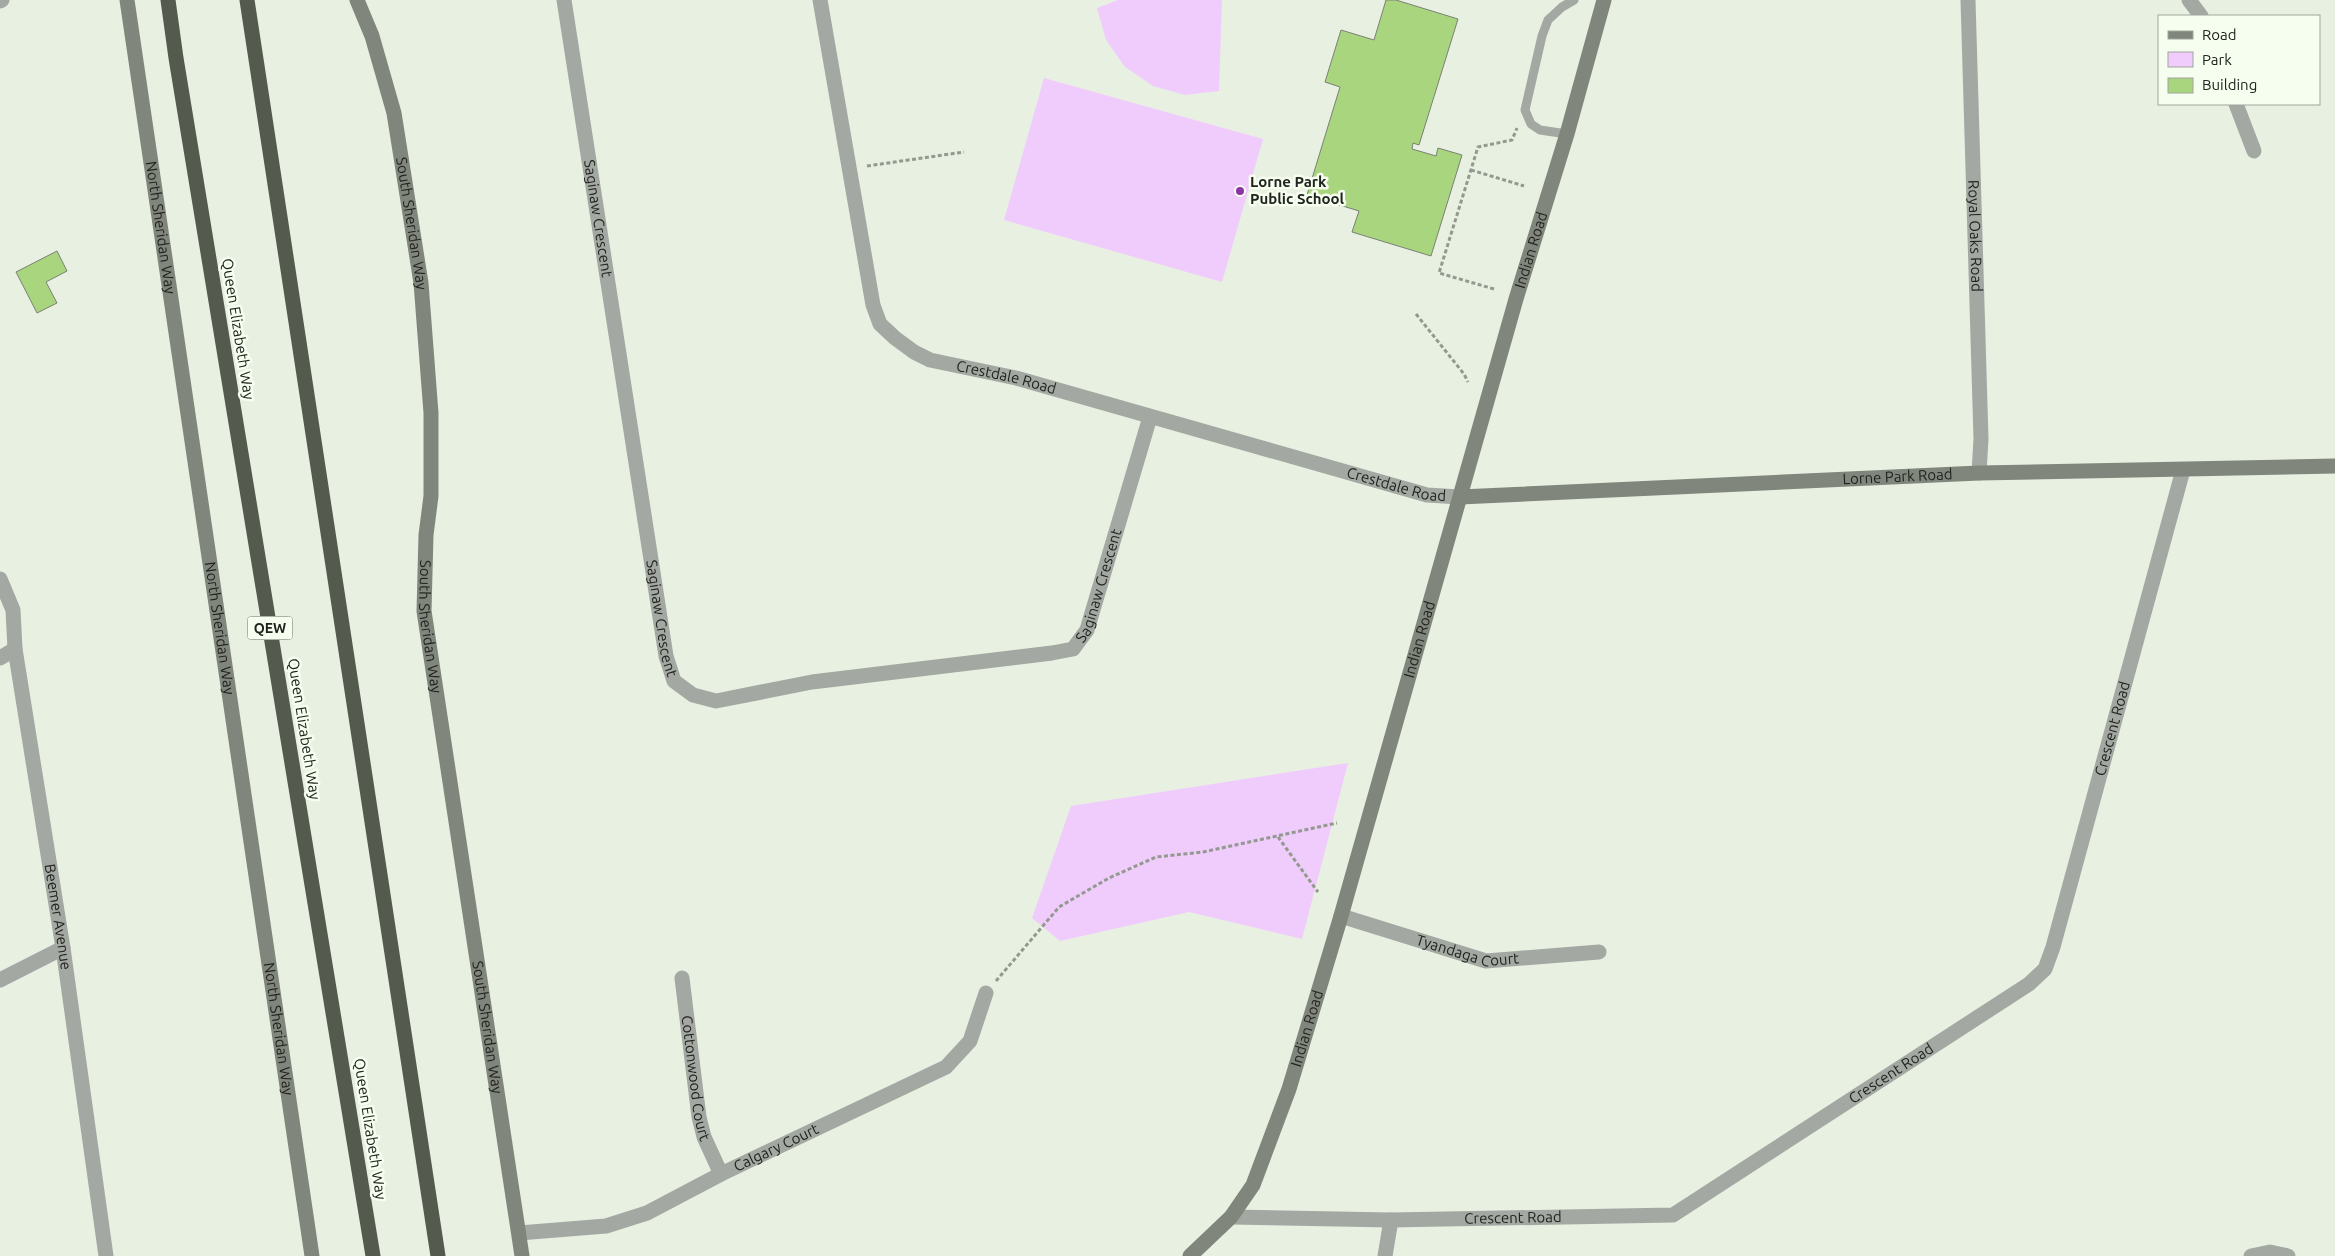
<svg xmlns="http://www.w3.org/2000/svg" width="2335" height="1256" font-family="Ubuntu,sans-serif">
  <style>
    .green { fill: #f0ccfd }
    .building { fill: #aad57f; stroke: #7a8174 }
    .lines { fill: none; stroke-linecap: round; stroke-linejoin: round }
    .path { stroke: #93998f; stroke-width: 3; stroke-dasharray: 4 2.5; stroke-linecap: butt }
    .lane { stroke: #a4a8a2; stroke-width: 9 }
    .street { stroke: #a4a8a2; stroke-width: 15 }
    .secondary { stroke: #81867d; stroke-width: 15 }
    .highway { stroke: #545a4e; stroke-width: 15 }
    .poi-dot { fill: #8a35a3; stroke: #f6feef; stroke-width: 2 }
    .labels { text-anchor: middle; stroke-width: 5; stroke-linejoin: round; paint-order: stroke }
    .shield { fill: #f6feef; stroke: #60655d; stroke-width: 1 }
    .shield-label { font-size: 14px; font-weight: bold; fill: #20231e }
    .poi-label { font-size: 15px; font-weight: bold; fill: #20231e; stroke: #f6feef; text-anchor: start }
    .street-label { font-size: 15px; fill: #20231e; stroke: #f6feef }
  </style>
  <rect width="100%" height="100%" fill="#e8f0e2"/>
  <path class="green" d="M 1118,0 L 1222,0 L 1219,91 L 1185,95 L 1153,86 L 1125,67 L 1106,40 L 1097,8 Z
    M 1044,78 L 1263,139 L 1222,282 L 1004,220 Z
    M 1348,763 L 1302,939 L 1189,912 L 1060,941 L 1032,918 L 1071,806 Z"/>
  <path class="building" d="M 1386,0 L 1396,0 L 1458,19 L 1419,145 L 1413,143 L 1412,149 L 1436,156 L 1438,148 L 1462,155 L 1431,256 L 1352,232 L 1359,211 L 1307,195 L 1340,87 L 1325,82 L 1341,30 L 1374,40 Z
    M 57,251 L 67,271 L 46,282 L 57,303 L 37,313 L 16,272 Z"/>
  <g class="lines">
    <path class="path" d="M 867,166 L 964,152
      M 1471,170 L 1524,186
      M 1494,289 L 1439,273 L 1478,147 L 1512,140 L 1517,128
      M 1416,314 L 1464,374 L 1468,382
      M 1278,837 L 1318,892
      M 996,981 L 1059,907 L 1109,878 L 1156,857 L 1203,852 L 1337,823"/>
    <path class="lane" d="M 1567,134 L 1540,130 L 1531,124 L 1525,110 L 1542,36 L 1548,20 L 1562,7 L 1574,0"/>
    <g class="street">
      <path id="s1" d="M 564,0 L 666,656 L 674,681 L 693,695 L 716,701 L 812,682 L 1052,653 L 1073,649 L 1087,630 L 1150,417"/>
      <path id="s2" d="M 820,0 L 873,305 L 880,324 L 895,338 L 914,352 L 930,360 L 1016,378 L 1427,495 L 1460,497"/>
      <path id="s3" d="M 1968,0 L 1981,439 L 1979,473"/>
      <path d="M 2189,0 L 2201,16"/>
      <path d="M 0,1 L 2,0"/>
      <path d="M 2236,104 L 2254,151"/>
      <path id="s4" d="M 0,579 L 13,610 L 15,649 L 63,948 L 106,1256"/>
      <path d="M 0,658 L 15,649"/>
      <path id="s5" d="M 1341,916 L 1486,961 L 1599,952"/>
      <path id="s6" d="M 682,978 L 699,1117 L 704,1137 L 721,1174"/>
      <path d="M 0,980 L 63,948"/>
      <path id="s7" d="M 1231,1217 L 1391,1220 L 1673,1215 L 2029,984 L 2045,969 L 2053,947 L 2183,470"/>
      <path id="s8" d="M 519,1233 L 606,1226 L 647,1213 L 721,1174 L 946,1067 L 970,1041 L 986,993"/>
      <path d="M 1385,1256 L 1391,1220"/>
      <path d="M 2251,1256 L 2270,1252 L 2288,1256"/>
    </g>
    <g class="secondary">
      <path id="s9" d="M 127,0 L 312,1256"/>
      <path id="s10" d="M 357,0 L 372,36 L 394,113 L 421,283 L 431,413 L 431,496 L 426,535 L 424,611 L 522,1256"/>
      <path id="s11" d="M 1460,497 L 1979,473 L 2335,466"/>
      <path id="s12" d="M 1190,1256 L 1231,1217 L 1253,1185 L 1289,1089 L 1341,916 L 1516,299 L 1567,134 L 1604,0"/>
    </g>
    <path class="highway" d="M 168,0 L 176,58 L 373,1256
      M 247,0 L 438,1256"/>
  </g>
  <circle class="poi-dot" cx="1240" cy="191" r="5"/>
  <g class="labels">
    <rect class="shield" x="247.5" y="616.5" width="45" height="23" rx="4"/>
    <g class="shield-label">
      <text x="270" y="633">QEW</text>
    </g>
    <g class="poi-label">
      <text x="1250" y="187">Lorne Park<tspan x="1250" dy="17">Public School</tspan></text>
    </g>
    <g class="street-label">
      <text dy="5" stroke="none"><textPath href="#s1" startOffset="221">Saginaw Crescent</textPath></text>
      <text dy="5" stroke="none"><textPath href="#s10" startOffset="231">South Sheridan Way</textPath></text>
      <text dy="5" stroke="none"><textPath href="#s9" startOffset="230">North Sheridan Way</textPath></text>
      <text dy="5" stroke="none"><textPath href="#s3" startOffset="236">Royal Oaks Road</textPath></text>
      <text dy="5" stroke="none"><textPath href="#s12" startOffset="1071">Indian Road</textPath></text>
      <text transform="translate(238 329) rotate(81)" y="5">Queen Elizabeth Way</text>
      <text dy="5" stroke="none"><textPath href="#s2" startOffset="470">Crestdale Road</textPath></text>
      <text dy="5" stroke="none"><textPath href="#s11" startOffset="438">Lorne Park Road</textPath></text>
      <text dy="5" stroke="none"><textPath href="#s2" startOffset="875">Crestdale Road</textPath></text>
      <text dy="5" stroke="none"><textPath href="#s1" startOffset="1168">Saginaw Crescent</textPath></text>
      <text dy="5" stroke="none"><textPath href="#s1" startOffset="626">Saginaw Crescent</textPath></text>
      <text dy="5" stroke="none"><textPath href="#s10" startOffset="636">South Sheridan Way</textPath></text>
      <text dy="5" stroke="none"><textPath href="#s9" startOffset="635">North Sheridan Way</textPath></text>
      <text dy="5" stroke="none"><textPath href="#s12" startOffset="666">Indian Road</textPath></text>
      <text transform="translate(304 729) rotate(81)" y="5">Queen Elizabeth Way</text>
      <text dy="5" stroke="none"><textPath href="#s7" startOffset="1138">Crescent Road</textPath></text>
      <text dy="5" stroke="none"><textPath href="#s4" startOffset="344">Beemer Avenue</textPath></text>
      <text dy="5" stroke="none"><textPath href="#s5" startOffset="132">Tyandaga Court</textPath></text>
      <text dy="5" stroke="none"><textPath href="#s10" startOffset="1041">South Sheridan Way</textPath></text>
      <text dy="5" stroke="none"><textPath href="#s9" startOffset="1040">North Sheridan Way</textPath></text>
      <text dy="5" stroke="none"><textPath href="#s12" startOffset="261">Indian Road</textPath></text>
      <text dy="5" stroke="none"><textPath href="#s7" startOffset="702">Crescent Road</textPath></text>
      <text dy="5" stroke="none"><textPath href="#s6" startOffset="101">Cottonwood Court</textPath></text>
      <text transform="translate(370 1129) rotate(81)" y="5">Queen Elizabeth Way</text>
      <text dy="5" stroke="none"><textPath href="#s8" startOffset="275">Calgary Court</textPath></text>
      <text dy="5" stroke="none"><textPath href="#s7" startOffset="282">Crescent Road</textPath></text>
    </g>
  </g>
  <rect x="2158" y="15" width="162" height="90" fill="#f6feef" stroke="#a0a69b"/>
  <rect x="2168" y="31" width="25" height="8" fill="#81867d" stroke="#a0a69b"/>
  <text x="2202" y="40" font-size="15" fill="#20231e">Road</text>
  <rect x="2168" y="52" width="25" height="15" fill="#f0ccfd" stroke="#a0a69b"/>
  <text x="2202" y="65" font-size="15" fill="#20231e">Park</text>
  <rect x="2168" y="78" width="25" height="15" fill="#aad57f" stroke="#a0a69b"/>
  <text x="2202" y="90" font-size="15" fill="#20231e">Building</text>
</svg>
